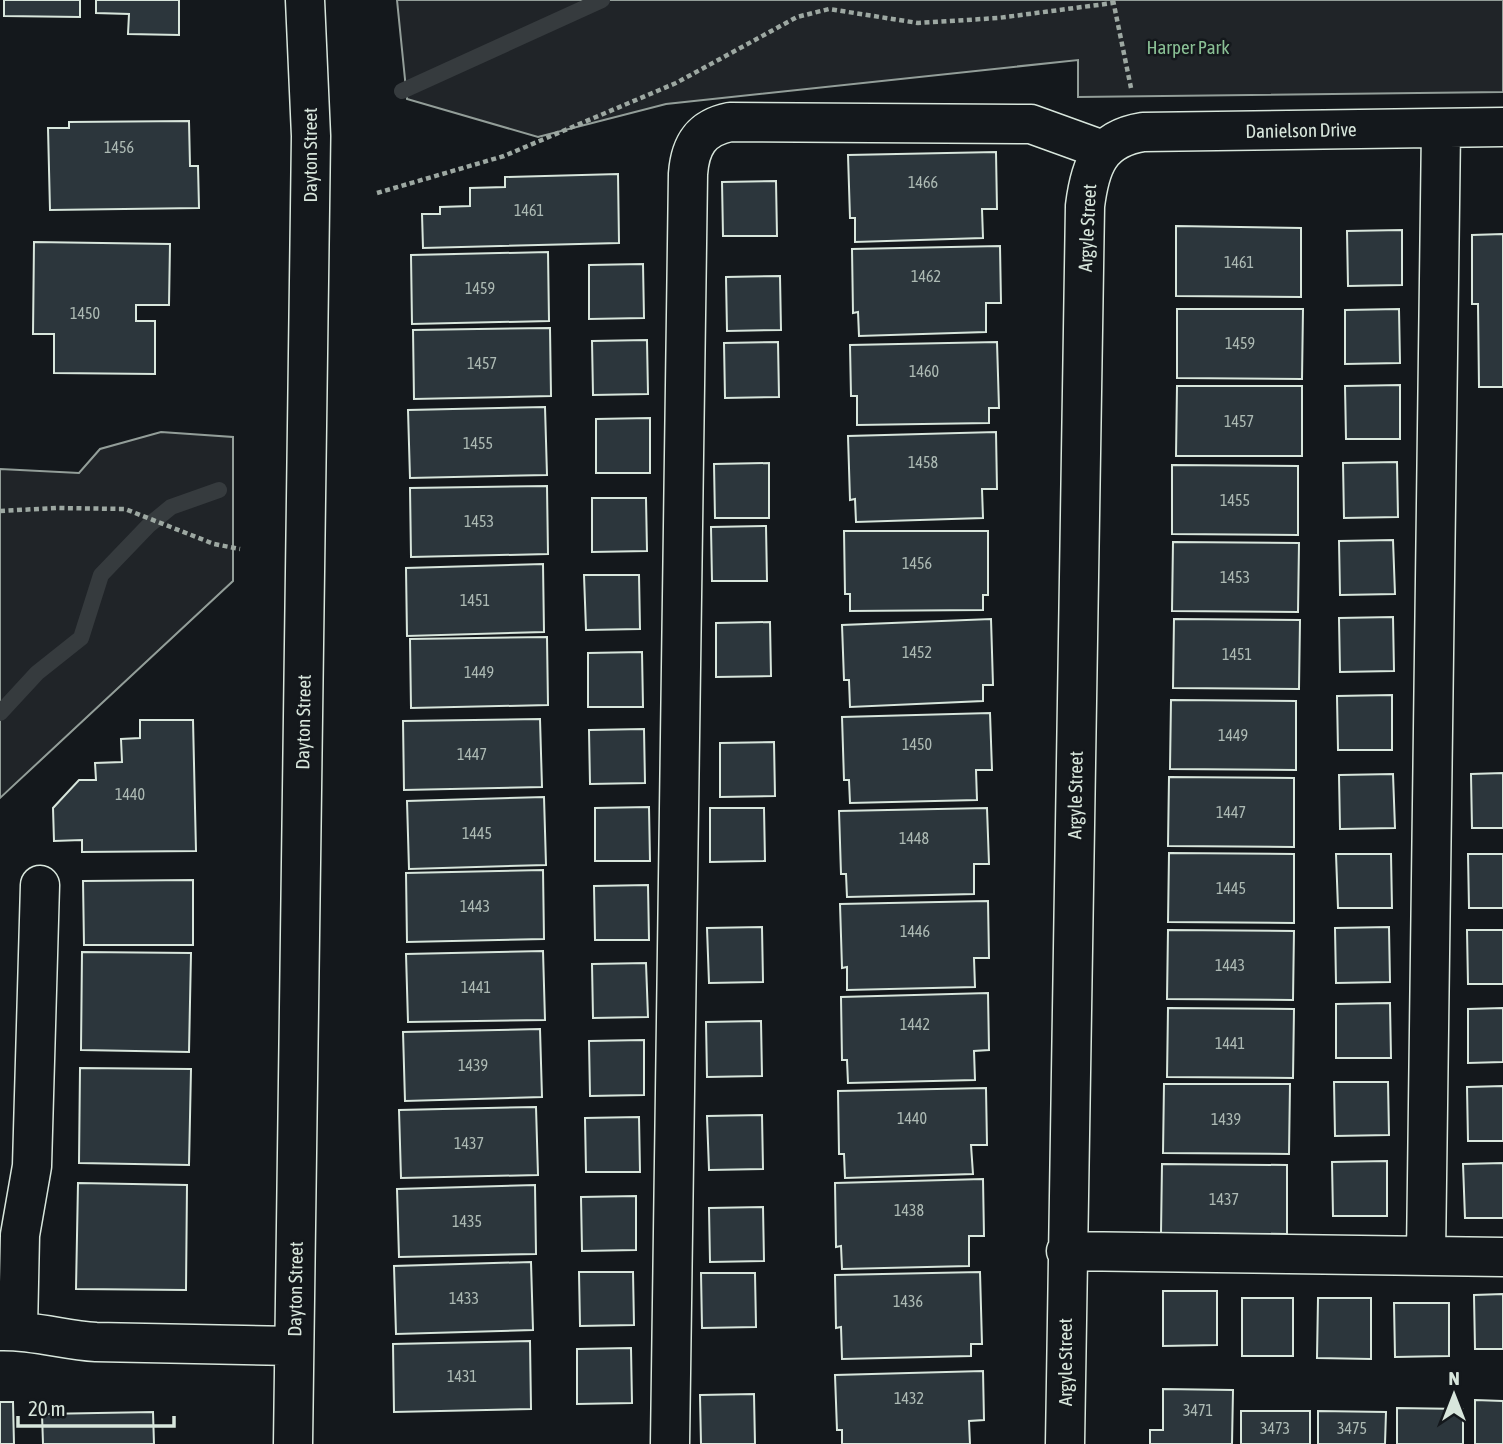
<svg xmlns="http://www.w3.org/2000/svg" width="1503" height="1444" font-family="'Asap Condensed',sans-serif">
  <style>
    .green { fill: #202428; stroke: #939e99; stroke-width: 2 }
    .lines { fill: none; stroke-linecap: round; stroke-linejoin: round }
    .stream { stroke: #363b3e; stroke-width: 16 }
    .building { fill: #2c363c; stroke: #d8e6dc; stroke-width: 2 }
    .minor-casing { stroke: #d8e6dc; stroke-width: 41 }
    .path { stroke: #9da8a2; stroke-width: 4.5; stroke-dasharray: 5 3.5; stroke-linecap: butt }
    .minor { stroke: #14181c; stroke-width: 38 }
    .labels { text-anchor: middle; stroke-width: 5; stroke-linejoin: round; paint-order: stroke }
    .number-label { font-size: 16px; fill: #adbab4 }
    .park-label { font-size: 19px; fill: #8ac095; stroke: #14181c }
    .street-label { font-size: 19px; fill: #d8e6dc; stroke: #14181c }
  </style>
  <rect width="100%" height="100%" fill="#14181c"/>
  <path class="green" d="M 397,0 L 1503,0 L 1503,92 L 1078,97 L 1078,60 L 666,104 L 538,137 L 407,99 Z
    M 161,432 L 233,437 L 233,581 L 0,798 L 0,469 L 79,473 L 100,449 Z"/>
  <g class="lines">
    <path class="stream" d="M 402,91 L 602,0
      M 0,713 L 37,673 L 81,638 L 101,575 L 149,525 L 171,507 L 219,490"/>
  </g>
  <path class="building" d="M 4,0 L 80,0 L 80,17 L 4,16 Z
    M 96,0 L 179,0 L 179,35 L 128,34 L 129,14 L 96,13 Z
    M 189,121 L 190,166 L 198,166 L 199,208 L 50,210 L 48,128 L 69,128 L 69,122 Z
    M 996,152 L 997,209 L 982,209 L 983,238 L 855,242 L 855,218 L 850,218 L 848,155 Z
    M 618,174 L 619,243 L 423,248 L 422,214 L 440,214 L 440,207 L 470,206 L 470,188 L 505,187 L 505,177 Z
    M 776,181 L 777,236 L 723,236 L 722,182 Z
    M 1176,226 L 1301,228 L 1301,297 L 1176,296 Z
    M 1402,230 L 1402,285 L 1348,286 L 1347,231 Z
    M 1503,234 L 1503,387 L 1479,387 L 1478,304 L 1472,304 L 1472,235 Z
    M 34,242 L 170,244 L 169,305 L 136,305 L 136,321 L 155,321 L 155,374 L 54,373 L 54,334 L 33,334 Z
    M 1000,246 L 1001,303 L 986,303 L 986,332 L 859,336 L 858,312 L 853,313 L 852,249 Z
    M 548,252 L 549,321 L 412,324 L 411,255 Z
    M 643,264 L 644,318 L 589,319 L 589,265 Z
    M 780,276 L 781,330 L 727,331 L 726,277 Z
    M 1177,309 L 1303,309 L 1302,379 L 1177,378 Z
    M 1399,309 L 1400,363 L 1345,364 L 1345,310 Z
    M 550,328 L 551,396 L 414,399 L 413,330 Z
    M 647,340 L 648,394 L 593,395 L 592,341 Z
    M 778,342 L 779,397 L 725,398 L 724,343 Z
    M 997,342 L 999,408 L 989,408 L 989,423 L 857,425 L 857,396 L 851,396 L 850,345 Z
    M 1400,385 L 1400,439 L 1346,439 L 1345,386 Z
    M 1177,386 L 1302,386 L 1302,456 L 1176,456 Z
    M 545,407 L 547,475 L 410,478 L 408,410 Z
    M 650,418 L 650,473 L 596,473 L 596,419 Z
    M 996,432 L 997,489 L 982,489 L 983,518 L 856,522 L 855,499 L 850,500 L 848,436 Z
    M 1397,462 L 1398,517 L 1344,518 L 1343,463 Z
    M 769,463 L 769,518 L 715,518 L 714,464 Z
    M 1172,465 L 1298,466 L 1298,535 L 1172,534 Z
    M 547,486 L 548,554 L 411,557 L 410,488 Z
    M 592,498 L 646,498 L 647,551 L 592,552 Z
    M 766,526 L 767,581 L 712,581 L 711,527 Z
    M 844,531 L 988,531 L 988,595 L 983,595 L 983,610 L 850,611 L 850,594 L 845,594 Z
    M 1393,540 L 1395,594 L 1340,595 L 1339,541 Z
    M 1173,542 L 1299,543 L 1298,612 L 1172,611 Z
    M 543,564 L 544,632 L 407,636 L 406,568 Z
    M 584,575 L 639,575 L 640,629 L 586,630 Z
    M 1393,617 L 1394,671 L 1340,672 L 1339,618 Z
    M 991,619 L 993,685 L 983,685 L 983,701 L 850,707 L 849,680 L 844,680 L 842,625 Z
    M 1174,619 L 1300,620 L 1299,689 L 1173,688 Z
    M 770,622 L 771,676 L 716,677 L 716,623 Z
    M 547,637 L 548,705 L 411,708 L 410,639 Z
    M 642,652 L 643,707 L 588,707 L 588,653 Z
    M 1392,695 L 1392,750 L 1338,750 L 1337,696 Z
    M 1171,700 L 1296,701 L 1296,770 L 1170,769 Z
    M 990,713 L 992,770 L 976,770 L 977,800 L 850,803 L 849,780 L 844,780 L 842,717 Z
    M 540,719 L 542,787 L 404,790 L 403,721 Z
    M 140,720 L 193,720 L 196,851 L 82,852 L 82,840 L 54,841 L 53,808 L 79,780 L 96,780 L 95,763 L 122,762 L 121,739 L 140,738 Z
    M 644,729 L 645,783 L 590,784 L 589,730 Z
    M 774,742 L 775,796 L 720,797 L 720,743 Z
    M 1503,773 L 1503,828 L 1472,828 L 1471,774 Z
    M 1393,774 L 1395,828 L 1340,829 L 1339,775 Z
    M 1169,777 L 1294,778 L 1294,847 L 1168,846 Z
    M 544,797 L 546,865 L 409,869 L 407,801 Z
    M 649,807 L 650,861 L 595,861 L 595,808 Z
    M 710,808 L 764,808 L 765,861 L 710,862 Z
    M 987,808 L 989,864 L 974,864 L 974,894 L 847,897 L 846,874 L 841,874 L 839,811 Z
    M 1169,853 L 1294,854 L 1294,923 L 1168,922 Z
    M 1336,854 L 1391,854 L 1392,908 L 1338,908 Z
    M 1468,854 L 1503,854 L 1503,908 L 1469,908 Z
    M 543,870 L 544,939 L 407,942 L 406,873 Z
    M 193,880 L 193,945 L 84,945 L 83,881 Z
    M 648,885 L 649,940 L 595,940 L 594,886 Z
    M 988,901 L 989,958 L 974,958 L 975,987 L 847,990 L 847,967 L 842,968 L 840,904 Z
    M 762,927 L 763,982 L 709,983 L 707,928 Z
    M 1389,927 L 1390,982 L 1336,983 L 1335,928 Z
    M 1168,930 L 1294,931 L 1293,1000 L 1167,999 Z
    M 1467,930 L 1503,930 L 1503,984 L 1468,984 Z
    M 543,951 L 545,1020 L 408,1022 L 406,954 Z
    M 82,952 L 191,953 L 189,1052 L 81,1050 Z
    M 646,963 L 648,1017 L 593,1018 L 592,964 Z
    M 988,993 L 989,1050 L 974,1051 L 975,1080 L 848,1083 L 847,1060 L 842,1060 L 841,997 Z
    M 1390,1003 L 1391,1058 L 1336,1058 L 1336,1004 Z
    M 1168,1008 L 1294,1009 L 1293,1078 L 1167,1077 Z
    M 1503,1008 L 1503,1062 L 1468,1063 L 1468,1009 Z
    M 761,1021 L 762,1076 L 707,1077 L 706,1022 Z
    M 540,1029 L 542,1097 L 405,1101 L 403,1032 Z
    M 644,1040 L 644,1095 L 590,1096 L 589,1041 Z
    M 80,1068 L 191,1069 L 189,1165 L 79,1163 Z
    M 1334,1082 L 1388,1082 L 1389,1135 L 1335,1136 Z
    M 1164,1084 L 1290,1084 L 1289,1154 L 1163,1153 Z
    M 1503,1086 L 1503,1141 L 1468,1141 L 1467,1087 Z
    M 986,1088 L 987,1145 L 971,1145 L 973,1174 L 845,1178 L 844,1154 L 839,1154 L 838,1091 Z
    M 536,1107 L 538,1175 L 401,1178 L 399,1110 Z
    M 762,1115 L 763,1169 L 709,1170 L 707,1116 Z
    M 639,1117 L 640,1172 L 586,1172 L 585,1118 Z
    M 1387,1161 L 1387,1216 L 1333,1216 L 1332,1162 Z
    M 1503,1163 L 1503,1218 L 1465,1218 L 1463,1164 Z
    M 1162,1164 L 1287,1165 L 1287,1234 L 1161,1233 Z
    M 983,1179 L 984,1236 L 969,1236 L 969,1266 L 842,1269 L 841,1246 L 836,1247 L 835,1183 Z
    M 78,1183 L 187,1185 L 186,1290 L 76,1289 Z
    M 535,1185 L 536,1254 L 399,1257 L 397,1189 Z
    M 636,1196 L 636,1250 L 582,1251 L 581,1197 Z
    M 763,1207 L 764,1261 L 710,1262 L 709,1208 Z
    M 531,1262 L 533,1330 L 396,1334 L 394,1266 Z
    M 579,1272 L 633,1272 L 634,1325 L 580,1326 Z
    M 980,1272 L 982,1344 L 971,1344 L 971,1356 L 842,1359 L 841,1327 L 836,1328 L 835,1275 Z
    M 701,1273 L 755,1273 L 756,1327 L 702,1328 Z
    M 1163,1291 L 1217,1291 L 1217,1345 L 1163,1346 Z
    M 1503,1294 L 1503,1349 L 1475,1349 L 1474,1295 Z
    M 1242,1298 L 1293,1298 L 1293,1356 L 1242,1356 Z
    M 1318,1298 L 1371,1298 L 1371,1359 L 1317,1358 Z
    M 1394,1303 L 1449,1303 L 1449,1356 L 1395,1357 Z
    M 530,1341 L 531,1409 L 394,1412 L 393,1344 Z
    M 631,1348 L 632,1403 L 577,1404 L 577,1349 Z
    M 983,1371 L 984,1420 L 969,1421 L 970,1444 L 842,1444 L 842,1430 L 837,1430 L 835,1375 Z
    M 1163,1389 L 1233,1390 L 1232,1444 L 1150,1444 L 1150,1430 L 1163,1430 Z
    M 754,1394 L 755,1444 L 701,1444 L 700,1395 Z
    M 1475,1400 L 1503,1401 L 1503,1444 L 1475,1444 Z
    M 0,1402 L 13,1402 L 14,1444 L 0,1444 Z
    M 1397,1408 L 1463,1409 L 1463,1444 L 1397,1444 Z
    M 1241,1411 L 1310,1411 L 1310,1444 L 1241,1444 Z
    M 1318,1411 L 1386,1412 L 1385,1444 L 1318,1444 Z
    M 153,1412 L 154,1444 L 43,1444 L 42,1414 Z"/>
  <g class="lines">
    <defs>
      <path id="minor" d="M 1066,1251 L 1503,1257
        M 1426,1255 L 1441,129
        M 18,1330 L 20,1235 L 32,1166 L 40,885
        M 0,1331 C 33,1330 64,1340 96,1342 L 294,1346
        M 293,1444 L 311,136 L 305,0
        M 670,1444 L 688,174 C 690,146 700,128 730,122 L 1031,124 L 1103,150
        M 1065,1444 L 1085,206 C 1090,166 1099,139 1143,132 L 1503,127"/>
    </defs>
    <use href="#minor" class="minor-casing"/>
    <path class="path" d="M 1113,0 L 1131,88
      M 377,193 L 504,156 L 676,83 L 797,17 L 829,9 L 918,23 L 998,18 L 1113,3
      M 0,511 L 56,508 L 125,509 L 214,544 L 240,549"/>
    <use href="#minor" class="minor"/>
  </g>
  <g class="labels">
    <g class="number-label">
      <text x="119" y="153">1456</text>
      <text x="923" y="188">1466</text>
      <text x="529" y="216">1461</text>
      <text x="1239" y="268">1461</text>
      <text x="926" y="282">1462</text>
      <text x="480" y="294">1459</text>
      <text x="85" y="319">1450</text>
      <text x="1240" y="349">1459</text>
      <text x="482" y="369">1457</text>
      <text x="924" y="377">1460</text>
      <text x="1239" y="427">1457</text>
      <text x="478" y="449">1455</text>
      <text x="923" y="468">1458</text>
      <text x="1235" y="506">1455</text>
      <text x="479" y="527">1453</text>
      <text x="917" y="569">1456</text>
      <text x="1235" y="583">1453</text>
      <text x="475" y="606">1451</text>
      <text x="917" y="658">1452</text>
      <text x="1237" y="660">1451</text>
      <text x="479" y="678">1449</text>
      <text x="1233" y="741">1449</text>
      <text x="917" y="750">1450</text>
      <text x="472" y="760">1447</text>
      <text x="130" y="800">1440</text>
      <text x="1231" y="818">1447</text>
      <text x="477" y="839">1445</text>
      <text x="914" y="844">1448</text>
      <text x="1231" y="894">1445</text>
      <text x="475" y="912">1443</text>
      <text x="915" y="937">1446</text>
      <text x="1230" y="971">1443</text>
      <text x="476" y="993">1441</text>
      <text x="915" y="1030">1442</text>
      <text x="1230" y="1049">1441</text>
      <text x="473" y="1071">1439</text>
      <text x="912" y="1124">1440</text>
      <text x="1226" y="1125">1439</text>
      <text x="469" y="1149">1437</text>
      <text x="1224" y="1205">1437</text>
      <text x="909" y="1216">1438</text>
      <text x="467" y="1227">1435</text>
      <text x="464" y="1304">1433</text>
      <text x="908" y="1307">1436</text>
      <text x="462" y="1382">1431</text>
      <text x="909" y="1404">1432</text>
      <text x="1198" y="1416">3471</text>
      <text x="1275" y="1434">3473</text>
      <text x="1352" y="1434">3475</text>
    </g>
    <g class="park-label">
      <text x="1188" y="54">Harper Park</text>
    </g>
    <g class="street-label">
      <text transform="translate(1301 130) rotate(-1)" y="7">Danielson Drive</text>
      <text transform="translate(310 155) rotate(-90)" y="7">Dayton Street</text>
      <text transform="translate(1087 228) rotate(-87)" y="7">Argyle Street</text>
      <text transform="translate(303 722) rotate(-89)" y="7">Dayton Street</text>
      <text transform="translate(1075 795) rotate(-89)" y="7">Argyle Street</text>
      <text transform="translate(295 1289) rotate(-89)" y="7">Dayton Street</text>
      <text transform="translate(1065 1362) rotate(-90)" y="7">Argyle Street</text>
    </g>
  </g>
  <g transform="translate(1454 1395)" stroke="#14181c" stroke-width="5" paint-order="stroke">
  <path d="M0-5L12 26L0 18L-12 26Z" fill="#d8e6dc"/>
  <text y="-10" font-size="19" font-weight="bold" text-anchor="middle" fill="#d8e6dc">N</text>
  </g>
  <path d="M18 1416v10h156v-10" fill="none" stroke="#d8e6dc" stroke-width="3.5"/>
  <text x="28" y="1416" font-size="21" fill="#d8e6dc" stroke="#14181c" stroke-width="5" paint-order="stroke">20 m</text>
</svg>
